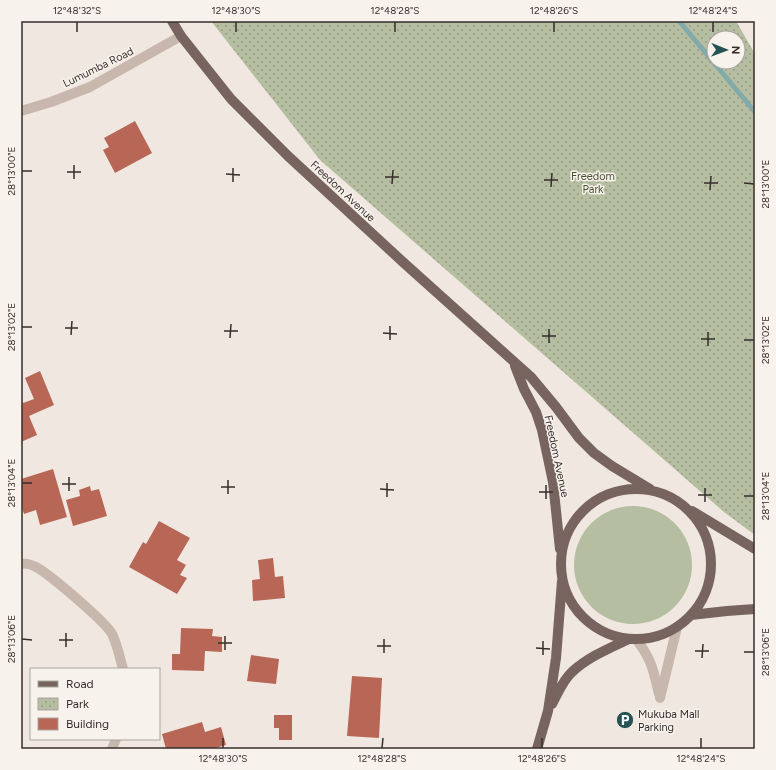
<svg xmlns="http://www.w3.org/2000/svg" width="776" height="770" font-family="Figtree,sans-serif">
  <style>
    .grass { fill: #b6bea1 }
    .park { fill: url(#park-dots); fill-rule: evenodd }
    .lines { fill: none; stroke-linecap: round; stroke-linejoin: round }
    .stream { stroke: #82aaa9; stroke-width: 5 }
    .building { fill: #b86756 }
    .minor { stroke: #c7b7ad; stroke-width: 10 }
    .major { stroke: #77645e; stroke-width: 10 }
    .ticks { fill: none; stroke: #362e2b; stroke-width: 1.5 }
    .labels { text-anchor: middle; stroke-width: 3; stroke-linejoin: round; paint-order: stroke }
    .street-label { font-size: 11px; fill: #362e2b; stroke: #f8f2ec }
    .park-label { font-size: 11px; fill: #485231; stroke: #f8f2ec }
    .poi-label { font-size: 11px; fill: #362e2b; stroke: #f8f2ec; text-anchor: start }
    .neatline { fill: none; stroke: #362e2b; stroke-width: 1.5 }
    .ticks-label { font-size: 10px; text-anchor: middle; fill: #362e2b }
  </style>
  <defs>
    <pattern id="park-dots" width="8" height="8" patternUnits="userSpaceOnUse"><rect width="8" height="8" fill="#b6bea1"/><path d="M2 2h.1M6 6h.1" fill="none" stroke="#959b83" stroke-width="1.8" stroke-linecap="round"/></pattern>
  </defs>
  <rect width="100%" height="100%" fill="#f0e7e0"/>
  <path class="grass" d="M574 565a59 59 0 1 1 118 0a59 59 0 1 1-118 0Z"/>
  <path class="park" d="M 211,21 L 736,21 L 755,54 L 755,535 L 724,512 L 320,160 ZM 714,38 L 738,38 L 738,62 L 714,62 Z"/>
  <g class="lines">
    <path class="stream" d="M 679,21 L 755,112"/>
  </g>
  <path class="building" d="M 135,121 L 152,153 L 115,173 L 103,150 L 109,147 L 104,138 Z
    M 40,371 L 54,405 L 29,416 L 37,435 L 21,442 L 21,398 L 23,403 L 34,399 L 25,378 Z
    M 53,469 L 67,517 L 40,525 L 36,510 L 24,514 L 21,505 L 21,479 Z
    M 90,486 L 91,491 L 99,489 L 107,516 L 73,526 L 66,500 L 80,496 L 79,490 Z
    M 159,521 L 190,538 L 177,560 L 186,565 L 180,575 L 187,578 L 177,594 L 129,567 L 143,542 L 146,544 Z
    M 273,558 L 275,577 L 283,576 L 285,598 L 253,601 L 252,580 L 260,579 L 258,560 Z
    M 181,628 L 213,629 L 212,636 L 222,637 L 222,652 L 205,651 L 204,671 L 172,670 L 172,654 L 180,654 Z
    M 251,655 L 279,659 L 276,684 L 247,681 Z
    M 352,676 L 382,678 L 379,738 L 347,736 Z
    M 274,715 L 292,715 L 292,740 L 279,740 L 279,728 L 274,728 Z
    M 202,722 L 205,732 L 221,727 L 226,745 L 212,749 L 166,749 L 162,734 Z"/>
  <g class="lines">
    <path class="minor" d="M 21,111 L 51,102 L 90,87 L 181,36
      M 21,564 C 25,563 32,565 36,567 C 48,573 106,622 112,634 C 117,644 120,658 123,669
      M 636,639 C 652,660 653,669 659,694
      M 660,698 L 677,627
      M 112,749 L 116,739"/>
    <path class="major" d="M 172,21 L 181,36 L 231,99 L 288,156 L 404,263 L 531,377 L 556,407 L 579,438 L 594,453 L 612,466 L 650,489
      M 515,366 L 524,389 L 536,412 L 542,430 L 553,482 L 560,549
      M561 564a75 75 0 1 1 150 0a75 75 0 1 1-150 0Z
      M 692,511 L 755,549
      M 691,615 L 727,611 L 755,609
      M 552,704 C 558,693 563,680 572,672 C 588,657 610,648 629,639
      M 537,749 L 548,711 L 556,658 L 562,581"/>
  </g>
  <path class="ticks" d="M 77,32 L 77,22M 236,32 L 236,22M 395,32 L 395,22M 554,32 L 554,22M 713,32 L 713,22M 22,171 L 32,171M 67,172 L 81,172M 226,174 L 240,175M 385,177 L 399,177M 74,179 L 74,165M 544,180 L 558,180M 233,182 L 233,168M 704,183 L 718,183M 744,183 L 754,184M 392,184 L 393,170M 551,187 L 552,173M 710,190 L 711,176M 22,327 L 32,327M 65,328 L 78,328M 224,331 L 238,331M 383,333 L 397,334M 71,335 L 72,321M 542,336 L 556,336M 230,338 L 231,324M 701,339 L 715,339M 390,340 L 390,326M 744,340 L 754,340M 549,343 L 549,329M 708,346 L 708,332M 22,483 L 32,483M 62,484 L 76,484M 221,487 L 235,487M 380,489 L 394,490M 69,491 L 69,477M 539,492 L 553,492M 228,494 L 228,480M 698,495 L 712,495M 744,496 L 754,496M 387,497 L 387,483M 546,499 L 546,485M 705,502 L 705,488M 22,639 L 32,640M 59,640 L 73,640M 218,643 L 232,643M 377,646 L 391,646M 66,647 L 66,633M 536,648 L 550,649M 225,650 L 225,636M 695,651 L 709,651M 744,652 L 754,652M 384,653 L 384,639M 543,655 L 543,641M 702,658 L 703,644M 223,748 L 223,738M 382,748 L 383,738M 542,748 L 542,738M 701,748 L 701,738"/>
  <defs>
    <symbol id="parking-disc" viewBox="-11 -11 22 22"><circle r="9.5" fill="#255353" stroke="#f8f2ec"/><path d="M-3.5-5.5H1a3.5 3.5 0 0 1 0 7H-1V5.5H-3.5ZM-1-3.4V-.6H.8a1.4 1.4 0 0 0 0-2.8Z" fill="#fff"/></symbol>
  </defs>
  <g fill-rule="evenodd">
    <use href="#parking-disc" x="615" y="710" width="20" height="20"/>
  </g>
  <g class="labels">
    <g class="street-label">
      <text transform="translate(98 67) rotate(-26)" y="4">Lumumba Road</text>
      <text transform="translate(343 191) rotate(43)" y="4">Freedom Avenue</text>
      <text transform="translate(557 456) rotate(78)" y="4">Freedom Avenue</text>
    </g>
    <g class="park-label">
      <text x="593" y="180">Freedom<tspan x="593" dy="13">Park</tspan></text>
    </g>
    <g class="poi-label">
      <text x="638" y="718">Mukuba Mall<tspan x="638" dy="13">Parking</tspan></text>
    </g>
  </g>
  <rect width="776" height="770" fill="none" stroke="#f8f2ec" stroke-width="44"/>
  <rect x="30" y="668" width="130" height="72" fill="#f8f2ec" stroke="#aaa49f"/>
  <rect x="38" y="681" width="20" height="6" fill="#77645e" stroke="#aaa49f"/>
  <text x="66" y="688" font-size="12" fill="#362e2b">Road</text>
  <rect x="38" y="698" width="20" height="12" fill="url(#park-dots)" stroke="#aaa49f"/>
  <text x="66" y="708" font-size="12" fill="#362e2b">Park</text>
  <rect x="38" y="718" width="20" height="12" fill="#b86756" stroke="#aaa49f"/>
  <text x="66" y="728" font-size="12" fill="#362e2b">Building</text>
  <g transform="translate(726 50) rotate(91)"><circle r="19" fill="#f8f2ec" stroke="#aaa49f"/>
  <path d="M0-3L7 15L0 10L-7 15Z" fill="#255353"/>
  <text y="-6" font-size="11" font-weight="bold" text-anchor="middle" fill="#362e2b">N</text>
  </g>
  <rect x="22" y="22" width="732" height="726" class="neatline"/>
  <g class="ticks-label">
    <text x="77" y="14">12°48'32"S</text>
    <text x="236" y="14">12°48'30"S</text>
    <text x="395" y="14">12°48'28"S</text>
    <text x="554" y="14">12°48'26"S</text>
    <text x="713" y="14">12°48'24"S</text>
    <text transform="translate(11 171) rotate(-90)" y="4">28°13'00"E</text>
    <text transform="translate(765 184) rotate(-90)" y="4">28°13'00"E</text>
    <text transform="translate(11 327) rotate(-90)" y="4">28°13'02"E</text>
    <text transform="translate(765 340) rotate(-90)" y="4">28°13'02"E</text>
    <text transform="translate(11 483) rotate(-90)" y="4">28°13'04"E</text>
    <text transform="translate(765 496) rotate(-90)" y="4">28°13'04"E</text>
    <text transform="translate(11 639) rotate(-90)" y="4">28°13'06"E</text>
    <text transform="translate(765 652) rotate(-90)" y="4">28°13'06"E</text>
    <text x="223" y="762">12°48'30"S</text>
    <text x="382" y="762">12°48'28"S</text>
    <text x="542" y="762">12°48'26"S</text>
    <text x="701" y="762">12°48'24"S</text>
  </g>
</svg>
